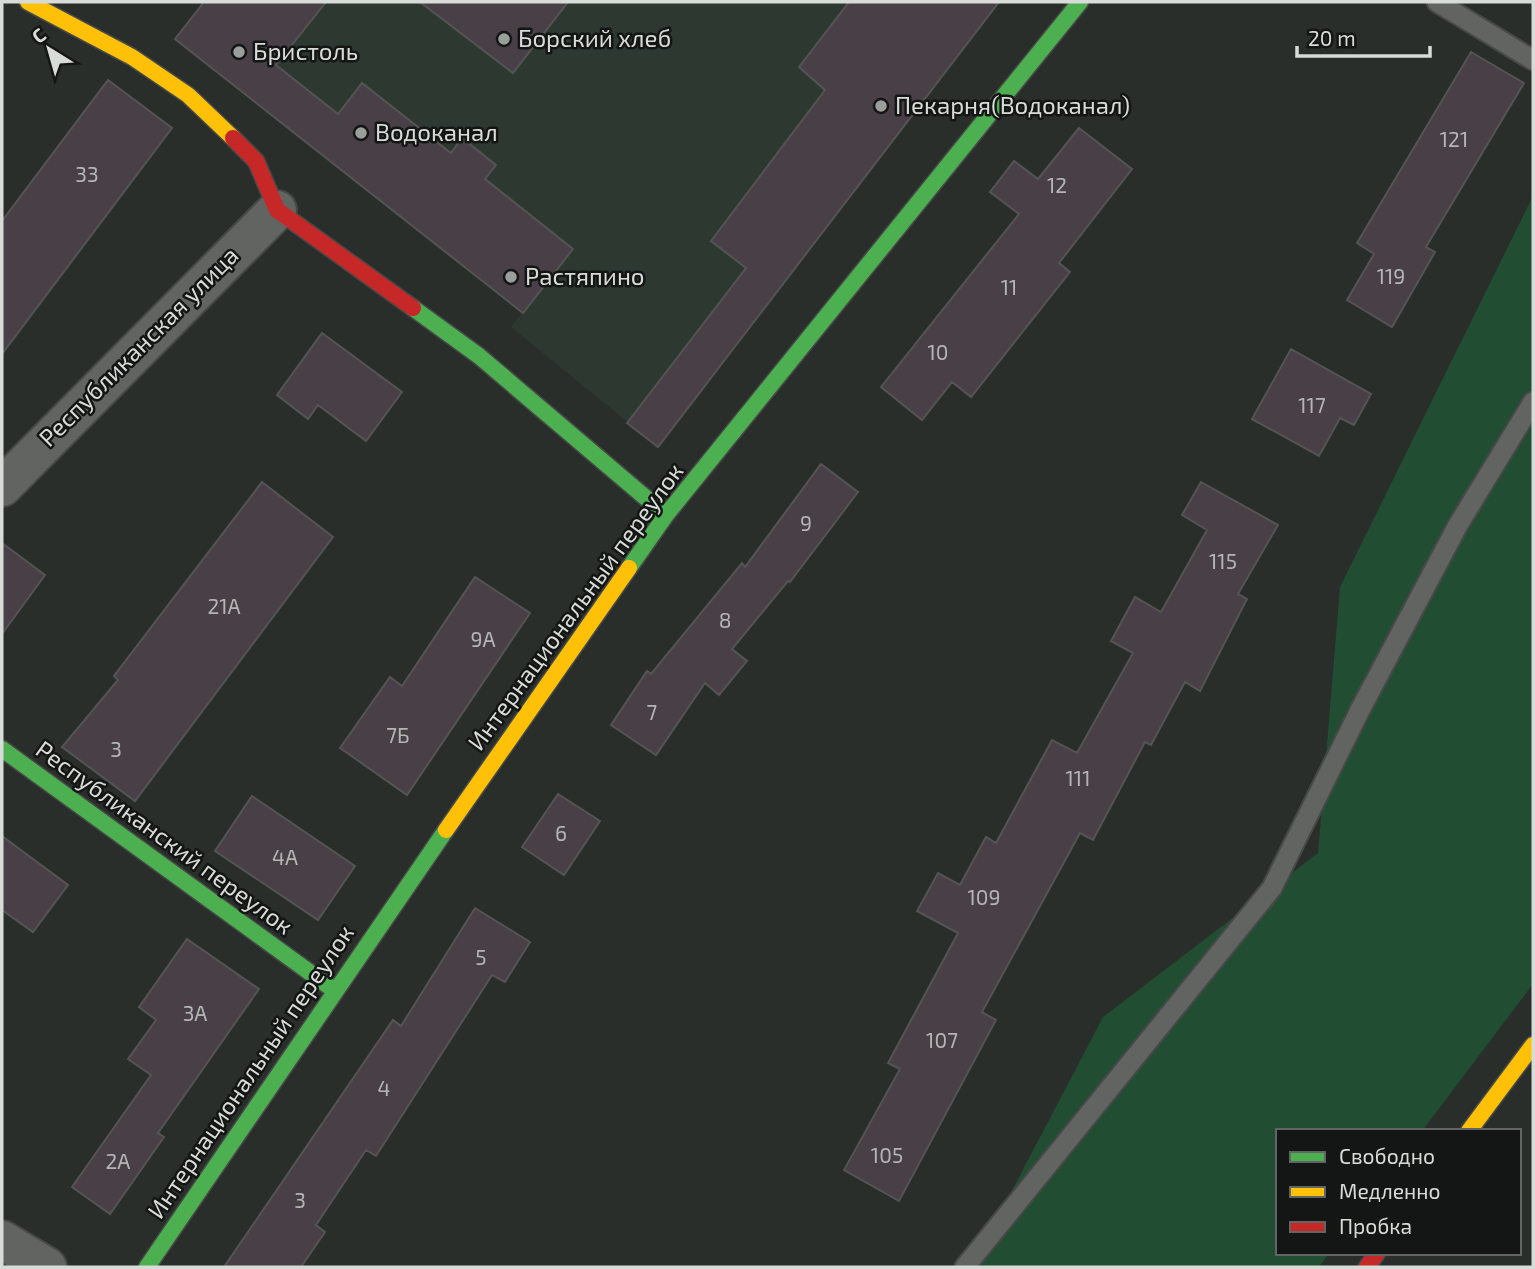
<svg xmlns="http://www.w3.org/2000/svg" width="1535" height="1269" font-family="'Exo 2',sans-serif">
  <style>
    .built { fill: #2d3830 }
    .green { fill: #214d32 }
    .building { fill: #484046; stroke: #545454; stroke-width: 2 }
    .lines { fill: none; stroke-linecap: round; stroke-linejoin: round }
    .lane-casing { stroke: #464947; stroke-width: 23 }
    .street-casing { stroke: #464947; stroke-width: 42 }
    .fast-casing { stroke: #464947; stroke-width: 19 }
    .slow-casing { stroke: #464947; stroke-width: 19 }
    .jam-casing { stroke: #464947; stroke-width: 19 }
    .lane { stroke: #616461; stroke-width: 19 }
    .street { stroke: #616461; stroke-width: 38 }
    .fast { stroke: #4caf50; stroke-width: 16 }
    .slow { stroke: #ffc107; stroke-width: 16 }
    .jam { stroke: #c62828; stroke-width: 16 }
    .poi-dot { fill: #9b9f9c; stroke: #131614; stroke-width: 2.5 }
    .labels { text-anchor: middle; stroke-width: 5; stroke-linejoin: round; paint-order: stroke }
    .number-label { font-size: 21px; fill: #b4b5b4 }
    .poi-label { font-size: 24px; fill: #d8dcd9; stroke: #131614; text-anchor: start }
    .street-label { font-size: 24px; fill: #d8dcd9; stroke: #131614 }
  </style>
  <rect width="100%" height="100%" fill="#2a2e2b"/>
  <path class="built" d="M 204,2 L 975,2 L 991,13 L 658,447 L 511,327 L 522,312 L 175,39 Z"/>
  <path class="green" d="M 1533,196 L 1533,984 L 1422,1131 L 1278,1131 L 1278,1253 L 1329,1253 L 1319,1267 L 972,1267 L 1103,1017 L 1318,853 L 1340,587 Z"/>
  <path class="building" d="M 204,2 L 326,2 L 276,65 L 338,114 L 362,83 L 451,153 L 462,138 L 496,165 L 485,179 L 573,249 L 523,313 L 175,39 Z
    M 420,2 L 568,2 L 513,73 Z
    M 849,2 L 999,2 L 658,447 L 627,423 L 746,268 L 711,241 L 825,90 L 799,67 Z
    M 1471,52 L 1524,83 L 1426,247 L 1435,252 L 1392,327 L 1347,300 L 1374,254 L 1357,243 Z
    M 108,80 L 172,128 L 2,354 L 2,221 Z
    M 1079,128 L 1132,169 L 1059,263 L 1070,272 L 971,397 L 952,382 L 922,420 L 881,387 L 1019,214 L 990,192 L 1014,161 L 1038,179 Z
    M 322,333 L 402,392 L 366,441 L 318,405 L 308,419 L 277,395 Z
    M 1291,349 L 1371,394 L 1354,425 L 1340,418 L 1319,456 L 1252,419 Z
    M 821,464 L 858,492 L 790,582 L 788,581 L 732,649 L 747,661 L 719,695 L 705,683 L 656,755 L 611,725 L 647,671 L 651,674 L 742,563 L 745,567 Z
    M 262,482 L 333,537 L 135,801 L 62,747 L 118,680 L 114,676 Z
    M 1201,482 L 1278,525 L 1238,594 L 1247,599 L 1200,691 L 1185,682 L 1151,745 L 1145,742 L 1093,840 L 1080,833 L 982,1012 L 996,1020 L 899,1201 L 844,1170 L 900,1069 L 888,1063 L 958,933 L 917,911 L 938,873 L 960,885 L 986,837 L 996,843 L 1052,740 L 1077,753 L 1133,653 L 1111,641 L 1135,597 L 1161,612 L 1207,530 L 1182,515 Z
    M 2,543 L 45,575 L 2,634 Z
    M 475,577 L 530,613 L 407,795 L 340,748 L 390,677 L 402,686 Z
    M 558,794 L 600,821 L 564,875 L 522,847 Z
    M 252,796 L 355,866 L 318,920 L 215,851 Z
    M 2,836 L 68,885 L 33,932 L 2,910 Z
    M 475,908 L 530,942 L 505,982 L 492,975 L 376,1156 L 366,1150 L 316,1225 L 325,1232 L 301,1267 L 224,1267 L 393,1020 L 401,1026 Z
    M 187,939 L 259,989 L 158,1133 L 164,1137 L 110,1214 L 72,1187 L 151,1075 L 128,1059 L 156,1020 L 139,1007 Z"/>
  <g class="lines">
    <defs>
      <path id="lane" d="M 1437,2 L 1533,60
        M 965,1267 L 1272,888 L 1360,710 L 1458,525 L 1533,402"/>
      <path id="street" d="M 2,487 L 277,210
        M 2,1240 L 47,1267"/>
      <path id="fast" d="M 413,308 L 479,356 L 666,515
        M 629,568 L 666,515 L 1080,2
        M 2,749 L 334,990
        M 147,1267 L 446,830"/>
      <path id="slow" d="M 28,2 L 132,57 L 188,95 L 233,138
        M 446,830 L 629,568
        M 1469,1131 L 1533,1045"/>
      <path id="jam" d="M 233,138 L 256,161 L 277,210 L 413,308
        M 1367,1267 L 1377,1253"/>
    </defs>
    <use href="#lane" class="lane-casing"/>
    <use href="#street" class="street-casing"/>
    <use href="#fast" class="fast-casing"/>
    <use href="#slow" class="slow-casing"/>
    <use href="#jam" class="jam-casing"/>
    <use href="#lane" class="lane"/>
    <use href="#street" class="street"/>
    <use href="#fast" class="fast"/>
    <use href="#slow" class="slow"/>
    <use href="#jam" class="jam"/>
  </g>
  <g class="poi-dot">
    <circle cx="504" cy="39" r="7"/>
    <circle cx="239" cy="52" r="7"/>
    <circle cx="881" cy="106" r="7"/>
    <circle cx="361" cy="133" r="7"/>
    <circle cx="511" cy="277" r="7"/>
  </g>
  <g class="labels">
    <g class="number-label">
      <text x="1454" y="147">121</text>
      <text x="87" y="182">33</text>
      <text x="1057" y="193">12</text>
      <text x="1391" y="284">119</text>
      <text x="1009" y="295">11</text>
      <text x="938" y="360">10</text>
      <text x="1312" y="413">117</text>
      <text x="806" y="531">9</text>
      <text x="1223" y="569">115</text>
      <text x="224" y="614">21А</text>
      <text x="725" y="628">8</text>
      <text x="483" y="647">9А</text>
      <text x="652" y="720">7</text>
      <text x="398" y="743">7Б</text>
      <text x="116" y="757">3</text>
      <text x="1078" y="786">111</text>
      <text x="561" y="841">6</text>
      <text x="285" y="865">4А</text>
      <text x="984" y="905">109</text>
      <text x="481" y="965">5</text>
      <text x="195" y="1021">3А</text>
      <text x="942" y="1048">107</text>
      <text x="384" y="1096">4</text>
      <text x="887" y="1163">105</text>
      <text x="118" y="1169">2А</text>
      <text x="300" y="1208">3</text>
    </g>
    <g class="poi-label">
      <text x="518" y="47">Борский хлеб</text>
      <text x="253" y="60">Бристоль</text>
      <text x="895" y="114">Пекарня(Водоканал)</text>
      <text x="375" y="141">Водоканал</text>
      <text x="525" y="285">Растяпино</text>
    </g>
    <g class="street-label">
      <text transform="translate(139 347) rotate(-45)" y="8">Республиканская улица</text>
      <text transform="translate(576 607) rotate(-54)" y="8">Интернациональный переулок</text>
      <text transform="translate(164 838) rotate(36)" y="8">Республиканский переулок</text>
      <text transform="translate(251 1072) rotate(-56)" y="8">Интернациональный переулок</text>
    </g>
  </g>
  <rect width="1535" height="1269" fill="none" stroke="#d8dcd9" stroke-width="7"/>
  <rect x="1276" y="1129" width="245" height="126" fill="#131614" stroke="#626563" stroke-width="2"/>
  <rect x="1290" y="1152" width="35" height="10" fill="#4caf50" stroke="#626563" stroke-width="2"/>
  <text x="1339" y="1164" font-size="21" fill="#d8dcd9">Свободно</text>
  <rect x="1290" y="1187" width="35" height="10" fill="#ffc107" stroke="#626563" stroke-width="2"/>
  <text x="1339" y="1199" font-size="21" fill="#d8dcd9">Медленно</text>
  <rect x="1290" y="1222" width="35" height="10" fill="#c62828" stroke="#626563" stroke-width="2"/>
  <text x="1339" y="1234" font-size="21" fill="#d8dcd9">Пробка</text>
  <g transform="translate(49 49) rotate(323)" stroke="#131614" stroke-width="5" paint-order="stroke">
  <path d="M0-5L12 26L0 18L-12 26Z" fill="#d8dcd9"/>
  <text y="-10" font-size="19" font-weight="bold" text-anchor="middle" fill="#d8dcd9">С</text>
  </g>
  <path d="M1297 46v10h133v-10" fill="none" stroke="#d8dcd9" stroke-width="3.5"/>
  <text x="1308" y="46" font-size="21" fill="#d8dcd9" stroke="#131614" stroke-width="5" paint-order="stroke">20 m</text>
</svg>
